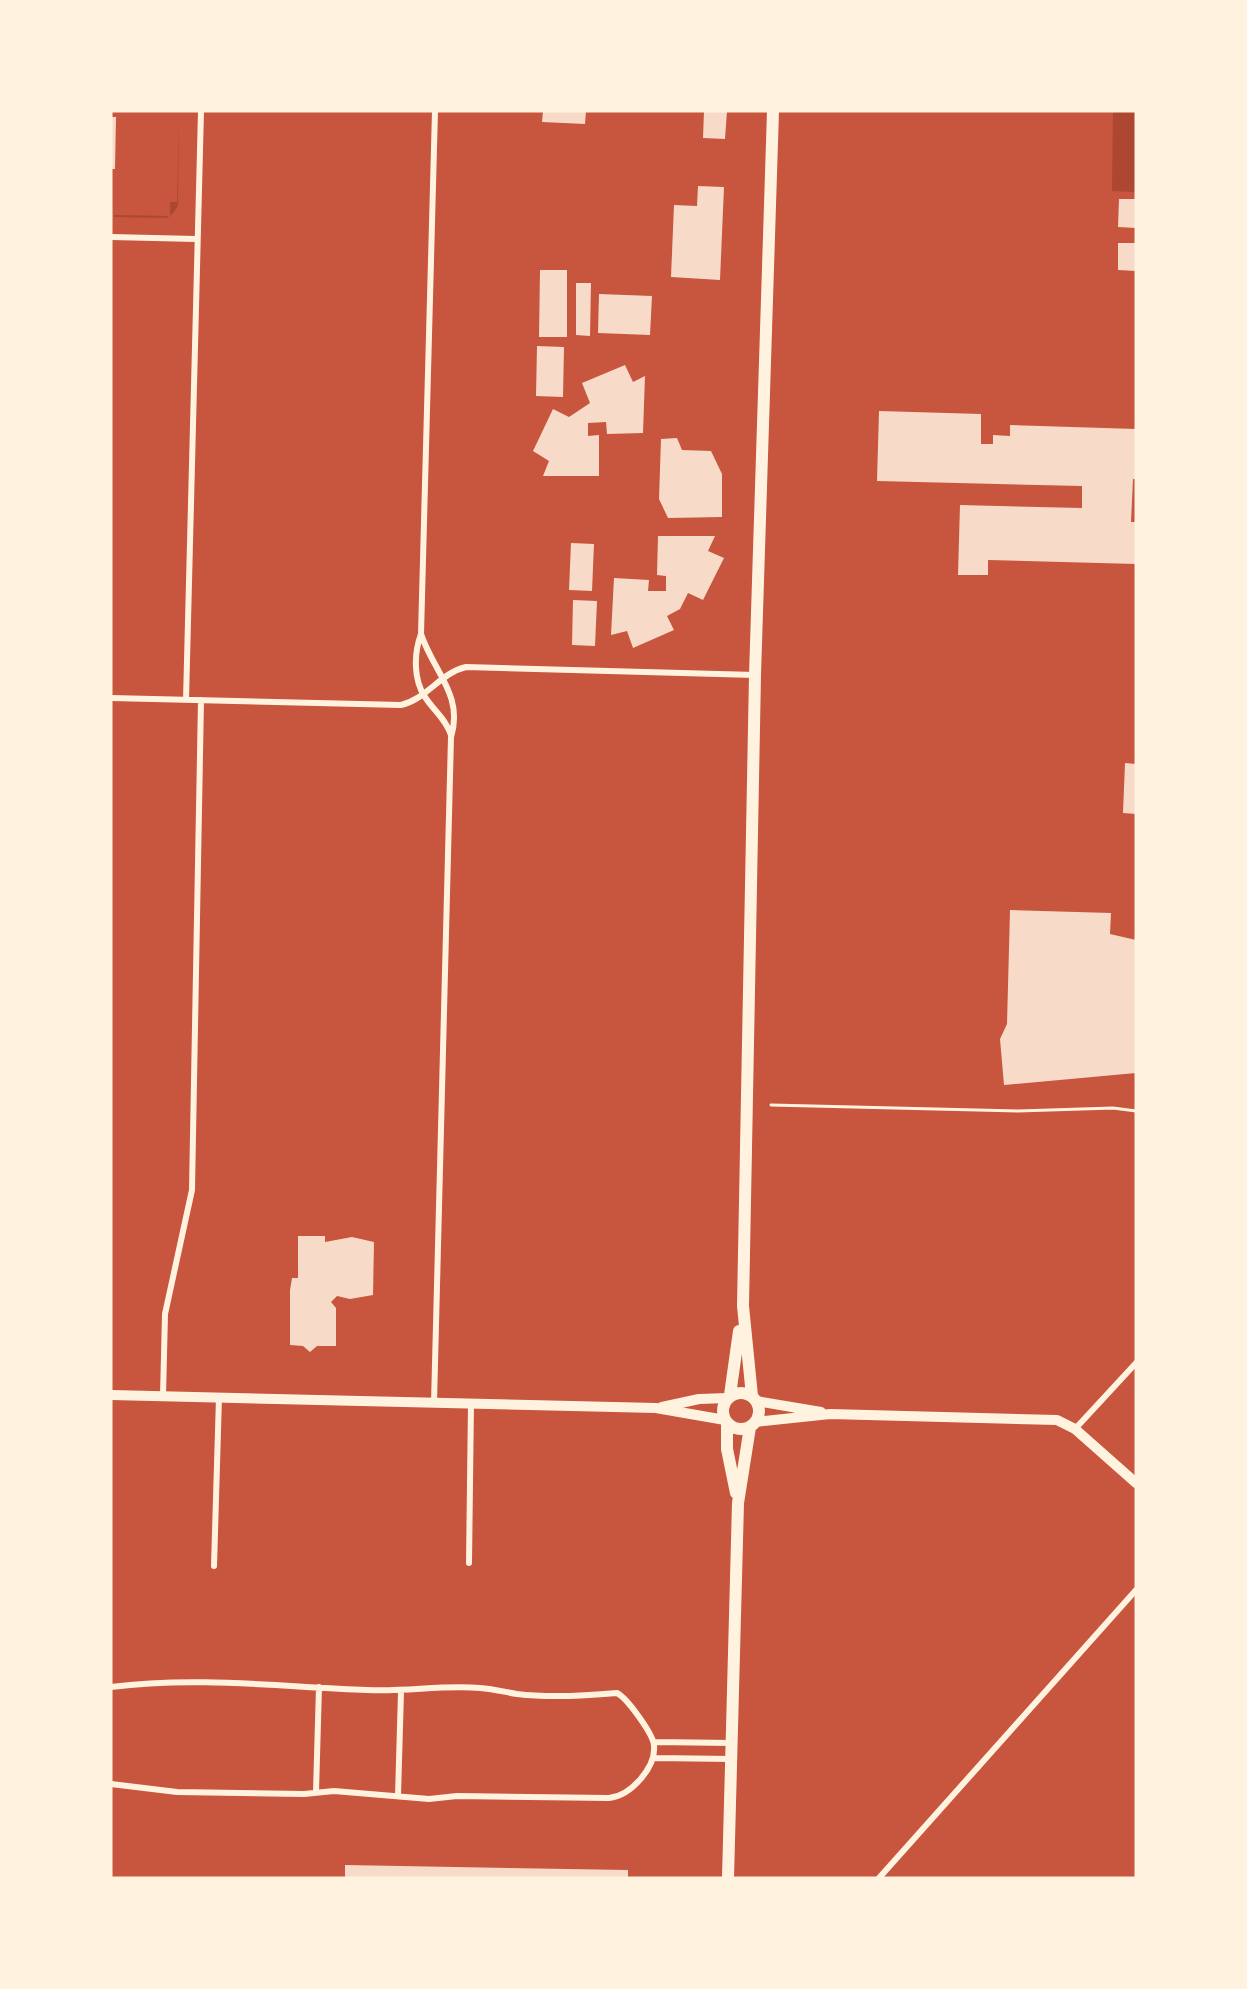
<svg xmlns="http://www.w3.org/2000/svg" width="1247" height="1989" font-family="Signika,sans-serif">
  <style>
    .green { fill: #ae4732 }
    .building { fill: #f7dbc8 }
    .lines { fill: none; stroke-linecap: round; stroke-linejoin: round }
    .path { stroke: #fff3e0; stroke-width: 3 }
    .minor { stroke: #fff3e0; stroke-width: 6 }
    .tertiary { stroke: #fff3e0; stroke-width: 10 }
    .secondary { stroke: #fff3e0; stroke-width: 12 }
  </style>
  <rect width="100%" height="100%" fill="#c8553d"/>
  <path class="green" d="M 1113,111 L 1136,111 L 1136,192 L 1112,191 Z
    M 179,117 L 178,205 C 175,211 173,215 166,218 L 114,217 L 114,215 L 170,216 L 170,202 L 177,202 Z"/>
  <path class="building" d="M 543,111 L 586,111 L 585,124 L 542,122 Z
    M 704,111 L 727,111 L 725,139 L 703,138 Z
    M 111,117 L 116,117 L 115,169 L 111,169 Z
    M 698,186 L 724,187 L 720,280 L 671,277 L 674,205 L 697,206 Z
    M 1119,199 L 1136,199 L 1136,228 L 1118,227 Z
    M 1118,243 L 1136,243 L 1136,271 L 1118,270 Z
    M 540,270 L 567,270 L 567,337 L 539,337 Z
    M 576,283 L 591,283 L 590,336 L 576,335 Z
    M 599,294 L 652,296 L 650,335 L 598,333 Z
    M 537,346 L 564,347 L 563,397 L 536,396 Z
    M 625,365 L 633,382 L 645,376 L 643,433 L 607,434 L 606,422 L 588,423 L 588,436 L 599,435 L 599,476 L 543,476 L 549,461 L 533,451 L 553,409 L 569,417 L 590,403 L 582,383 Z
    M 879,411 L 981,414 L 981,444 L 993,444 L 993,435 L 1010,436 L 1010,425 L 1136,429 L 1136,479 L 1133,479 L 1131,522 L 1136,522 L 1136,564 L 988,560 L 988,575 L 958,575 L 960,505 L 1082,508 L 1082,486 L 877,481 Z
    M 677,438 L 682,450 L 711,451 L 722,474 L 722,517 L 668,518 L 659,499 L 661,439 Z
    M 658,536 L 715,536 L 708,551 L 724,558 L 703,600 L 688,593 L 680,609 L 667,616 L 674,630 L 633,648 L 627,631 L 611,635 L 614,578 L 649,580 L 648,591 L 666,591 L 666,576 L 657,575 Z
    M 571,543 L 594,544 L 592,591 L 569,590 Z
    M 573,600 L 597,601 L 595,646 L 572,645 Z
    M 1125,763 L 1136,764 L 1136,814 L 1123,813 Z
    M 1010,910 L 1111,913 L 1110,934 L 1136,940 L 1136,1073 L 1004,1085 L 1000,1039 L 1007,1024 Z
    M 298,1236 L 325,1236 L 325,1242 L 352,1237 L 374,1242 L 373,1295 L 350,1299 L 337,1296 L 331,1302 L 336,1308 L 336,1346 L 317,1346 L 310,1352 L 303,1346 L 290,1345 L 290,1290 L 292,1278 L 298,1278 Z
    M 345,1865 L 628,1870 L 628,1878 L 345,1878 Z"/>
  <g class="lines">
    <path class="path" d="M 771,1105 L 1018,1111 L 1113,1108 L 1136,1111"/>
    <path class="minor" d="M 435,111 L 421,634 C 414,653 413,679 425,697 C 434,711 446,719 451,735
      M 111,237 L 196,239
      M 421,634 C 433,671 464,695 451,737 L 434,1403
      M 111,698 L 401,705 C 427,699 440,673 466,667 L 755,675
      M 186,700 L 201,111
      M 163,1396 L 165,1314 L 192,1190 L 201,700
      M 1075,1429 L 1136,1363
      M 469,1563 L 471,1403
      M 214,1566 L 219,1397
      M 111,1687 C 196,1676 282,1687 367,1690 C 406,1692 441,1685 480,1688 C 493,1689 505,1692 517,1694 C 550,1698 584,1696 617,1693 C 627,1698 654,1735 654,1746 C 656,1767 631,1796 609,1798 L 457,1796 L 429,1799 L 334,1791 L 304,1794 L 177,1792 L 111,1784
      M 654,1742 L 732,1743
      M 654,1758 L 732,1759
      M 316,1792 L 319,1687
      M 398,1796 L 401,1692
      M 879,1878 L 1136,1590"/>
    <path class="tertiary" d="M 111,1395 L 656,1408 L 725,1420
      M 756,1401 L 821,1412
      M 662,1407 L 699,1399 L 728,1398
      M 755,1422 L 830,1414 L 1057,1420 L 1075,1429 L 1136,1483"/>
    <path class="secondary" d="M723 1411a18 18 0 1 1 36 0a18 18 0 1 1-36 0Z
      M 730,1395 L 739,1331
      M 752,1396 L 743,1306 L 755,675 L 773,111
      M 727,1423 L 727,1449 L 736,1493
      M 728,1878 L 738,1503 L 750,1427"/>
  </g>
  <rect width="1247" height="1989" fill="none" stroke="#fff3e0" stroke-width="225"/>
</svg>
